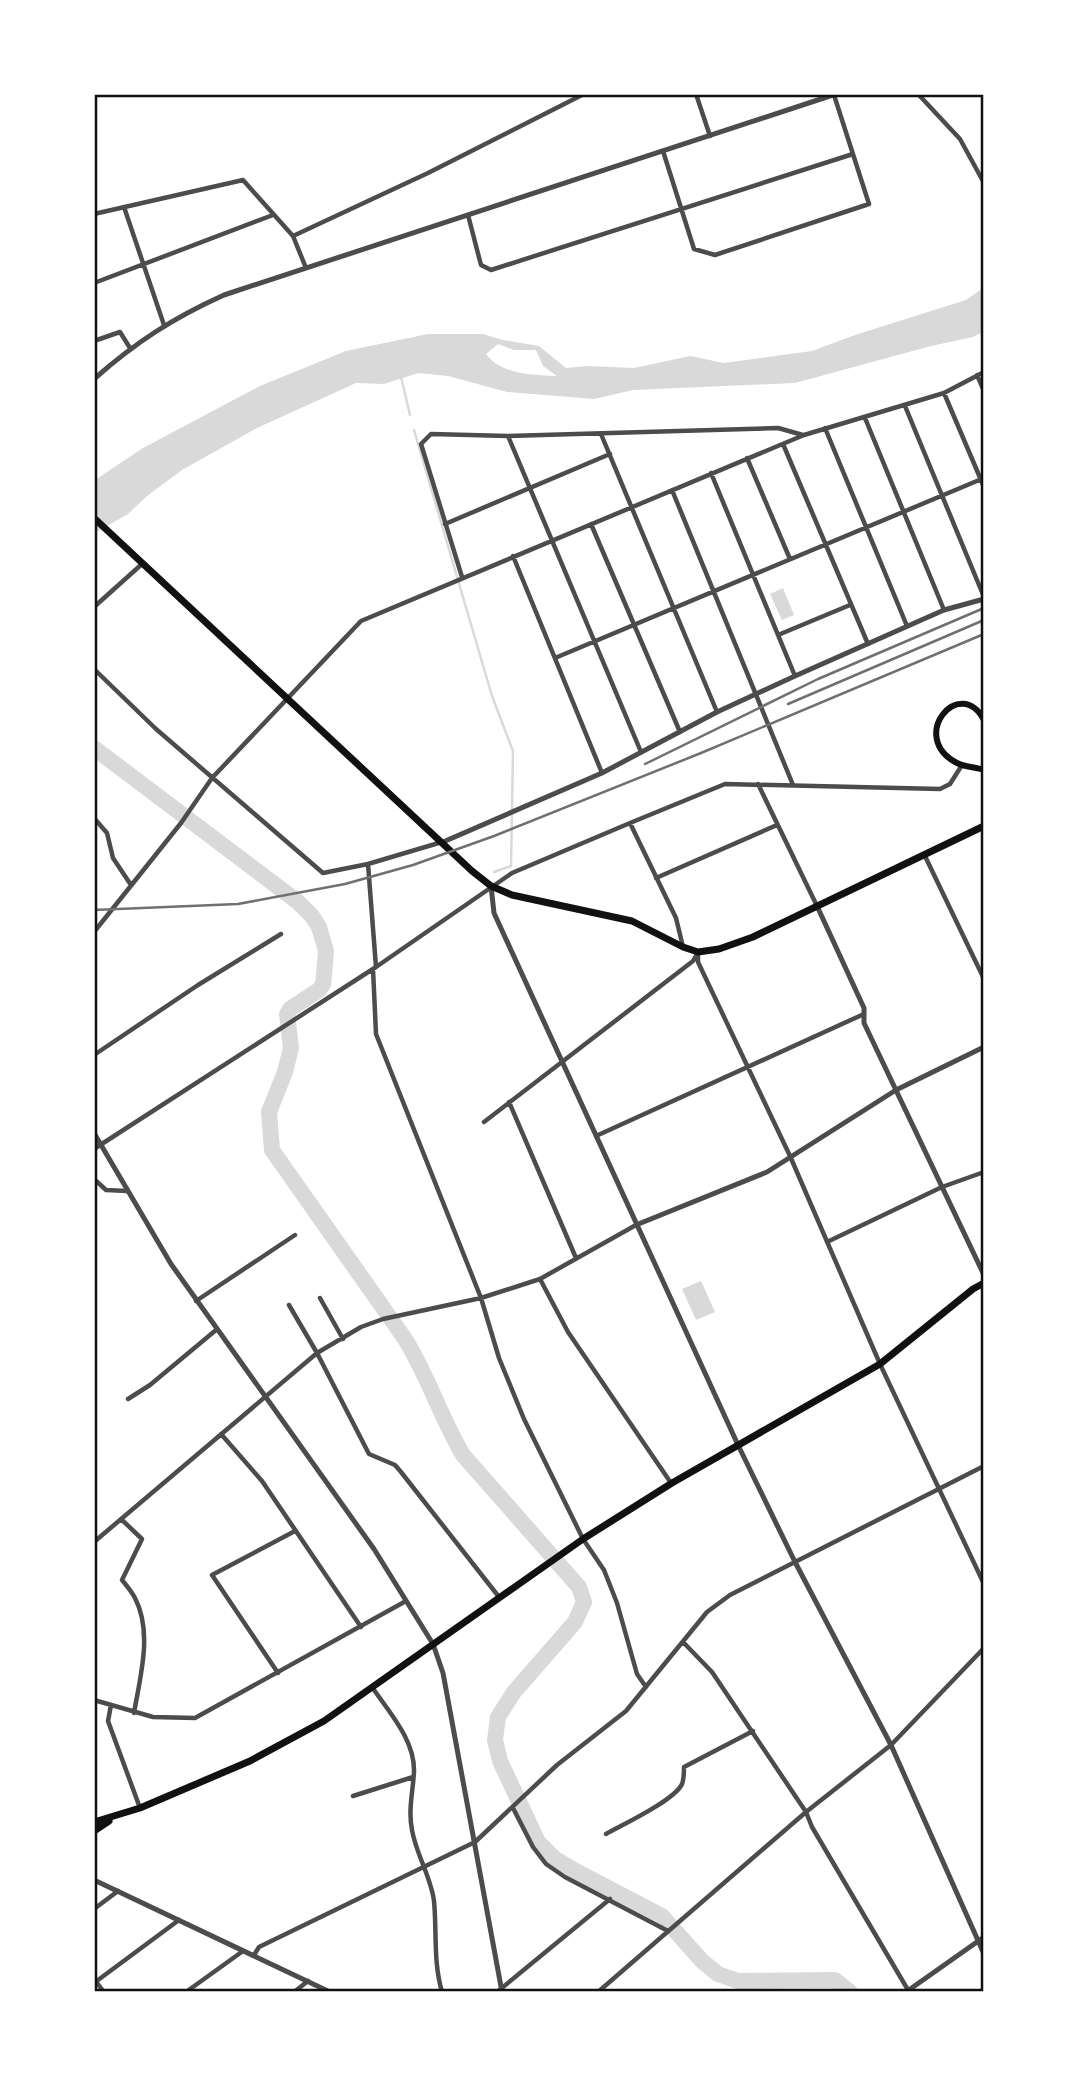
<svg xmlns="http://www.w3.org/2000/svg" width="1078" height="2086" font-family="'Open Sans',sans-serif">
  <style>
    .water { fill: #d9d9d9; fill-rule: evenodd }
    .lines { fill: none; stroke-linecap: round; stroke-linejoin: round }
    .stream { stroke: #d9d9d9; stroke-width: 2.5 }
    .river { stroke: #d9d9d9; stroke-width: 16 }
    .minor { stroke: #4c4c4c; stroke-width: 4.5 }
    .tertiary { stroke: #4c4c4c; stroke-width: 5 }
    .secondary { stroke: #111; stroke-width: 6 }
    .primary { stroke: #111; stroke-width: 7 }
    .trunk { stroke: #111; stroke-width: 7 }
    .rail { stroke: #707070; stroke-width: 2.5 }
    .neatline { fill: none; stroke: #111; stroke-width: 2.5 }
  </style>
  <rect width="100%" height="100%" fill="#fff"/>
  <path class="water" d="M 983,288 L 983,332 L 973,337 L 931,346 L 795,383 L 633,390 L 594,399 L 507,392 L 448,376 L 418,373 L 384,384 L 356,383 L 257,428 L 182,470 L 147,496 L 128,514 L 95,533 L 95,480 L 143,448 L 260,386 L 346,351 L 428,334 L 483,334 L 503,340 L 539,346 L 566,368 L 587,366 L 634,368 L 690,356 L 724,363 L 812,351 L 858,334 L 966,300 ZM 498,344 L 514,350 L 536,350 L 543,366 L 557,376 C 532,375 502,375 486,354 Z
    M 783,588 L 794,615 L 782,620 L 770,594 Z
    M 701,1281 L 715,1312 L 696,1320 L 682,1289 Z"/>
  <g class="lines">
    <path class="stream" d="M 401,377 L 410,415
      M 414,430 L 492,696 L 513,751 L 511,866 L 494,872"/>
    <path class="river" d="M 94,748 L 298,902 L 312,916 L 319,927 L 326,951 L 324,975 L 323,984 L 319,990 L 290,1009 L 287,1014 L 291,1048 L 285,1072 L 269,1112 L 272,1150 L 405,1339 C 428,1376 441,1418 463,1455 L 579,1587 L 584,1602 L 575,1622 L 514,1692 L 498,1717 L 495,1740 L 500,1761 L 538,1842 L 554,1858 L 574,1870 L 662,1916 L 702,1961 L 718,1974 L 738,1981 L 835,1980 L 850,1992"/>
    <path class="minor" d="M 696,94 L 710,136
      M 918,94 L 960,139 L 984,183
      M 663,151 L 694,249 L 715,255 L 869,204 L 834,95
      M 124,207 L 164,325
      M 94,214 L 243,180 L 293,236 L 306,268
      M 468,215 L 481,265 L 491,270 L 853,154
      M 293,236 L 428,173 L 584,94
      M 94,283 L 273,215
      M 94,341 L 120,332 L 130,348
      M 977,375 L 984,391
      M 944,393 L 984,487
      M 905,406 L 984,597
      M 865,418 L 944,610
      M 825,428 L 907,626
      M 601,434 L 717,712
      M 508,436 L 641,752
      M 783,444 L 868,644
      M 747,458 L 790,559
      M 711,473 L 795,676
      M 672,490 L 793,785
      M 445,524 L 610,454
      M 591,524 L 680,732
      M 513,556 L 602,773
      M 462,577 L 421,444 L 431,434 L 508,436 L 778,428 L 803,435
      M 94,607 L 142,564
      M 778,635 L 850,605
      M 555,658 L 984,478
      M 94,669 L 156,729 L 323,873 L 368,864 L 442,842
      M 758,784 L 817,906
      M 94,818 L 107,833 L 113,858 L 131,885
      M 630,823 L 676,918 L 683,947
      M 924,854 L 984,979
      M 368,864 L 376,967
      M 656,878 L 777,825
      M 94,932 L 181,823 L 212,778 L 361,621 L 804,435 L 944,393 L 984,372
      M 698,952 L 698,962 L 790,1156 L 880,1364 L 984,1584
      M 373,969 L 376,1034 L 481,1298 L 499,1358 L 524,1419 L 583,1539 L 604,1570 L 617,1603 L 637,1674 L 646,1687
      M 94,1055 L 198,985 L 281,934
      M 509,1102 L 576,1258
      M 484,1122 L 693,961 L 697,954
      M 596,1136 L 864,1014
      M 94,1149 L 376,967 L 512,873 L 630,823 L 725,784 L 940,789 L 950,784 L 962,765
      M 94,1179 L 106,1190 L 127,1191
      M 827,1242 L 942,1187 L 984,1172
      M 540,1279 L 568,1332 L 671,1483
      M 320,1298 L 343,1339
      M 196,1301 L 295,1235
      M 289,1305 L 317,1353 L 369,1454 L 395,1465 L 401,1472 L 499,1597
      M 128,1399 L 150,1385 L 216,1330
      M 221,1434 L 262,1481 L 361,1627
      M 121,1519 L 142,1539 L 122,1580 C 127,1586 132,1592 135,1598 C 153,1633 140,1677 134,1713
      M 94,1542 L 317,1353 L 361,1327 L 383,1319 L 481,1298 L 540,1279 L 636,1225
      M 683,1642 L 712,1672 L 806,1812 L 812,1827 L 908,1990
      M 278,1673 L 212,1575 L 295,1531
      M 372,1687 C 389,1712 415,1740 414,1772 C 413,1791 408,1810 412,1830 C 416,1854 431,1877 434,1901 C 437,1932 433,1961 442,1992
      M 94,1700 L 153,1717 L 195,1718 L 406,1601
      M 111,1705 L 108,1721 L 140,1808
      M 353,1796 L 413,1777
      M 513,1808 L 533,1847 L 546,1864 L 565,1877 L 668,1931
      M 606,1834 C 622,1825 675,1800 682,1784 C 684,1779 684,1773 684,1767 L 753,1731
      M 94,1909 L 118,1891
      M 254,1955 L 259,1947 L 475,1842 L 557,1765 L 626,1711 L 707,1612 L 730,1595 L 984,1466
      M 94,1979 L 104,1992
      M 94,1983 L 179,1920
      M 186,1992 L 243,1951
      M 294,1992 L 308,1981
      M 497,1992 L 610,1899
      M 598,1992 L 806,1812 L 891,1745 L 984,1648"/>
    <path class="tertiary" d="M 94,379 C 136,342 173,318 224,295 L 836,94
      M 443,842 L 602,773 L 717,712 L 795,676 L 944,610 L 984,599
      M 491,886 L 494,913 L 738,1445 L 795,1562 L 891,1745 L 984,1954
      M 817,906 L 864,1008 L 864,1023 L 984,1275
      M 94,1133 L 171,1264 L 374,1549 L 433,1644 L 443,1673 L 502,1992
      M 636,1225 L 767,1172 L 896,1090 L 984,1047
      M 94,1880 L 330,1992
      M 906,1992 L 984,1937"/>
    <path class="secondary" d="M 984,720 C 960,674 907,737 957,763 C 965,767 975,767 984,770"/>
    <path class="primary" d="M 94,518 L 472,871 L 491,886 L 512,895 L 632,921 L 683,947 L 698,952 L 719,949 L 753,937 L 984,826"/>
    <path class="trunk" d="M 94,1822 L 140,1808 L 250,1761 L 324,1721 L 583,1539 L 672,1483 L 880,1364 L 973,1289 L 984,1283
      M 94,1831 L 109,1821"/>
    <path class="rail" d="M 788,704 L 984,620
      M 645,764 L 818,679 L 984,608
      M 94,910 L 238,904 L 345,884 L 413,865 L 494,836 L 701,753 L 984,634"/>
  </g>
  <rect width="1078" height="2086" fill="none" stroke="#ffffff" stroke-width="192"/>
  <rect x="96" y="96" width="886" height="1894" class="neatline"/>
</svg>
